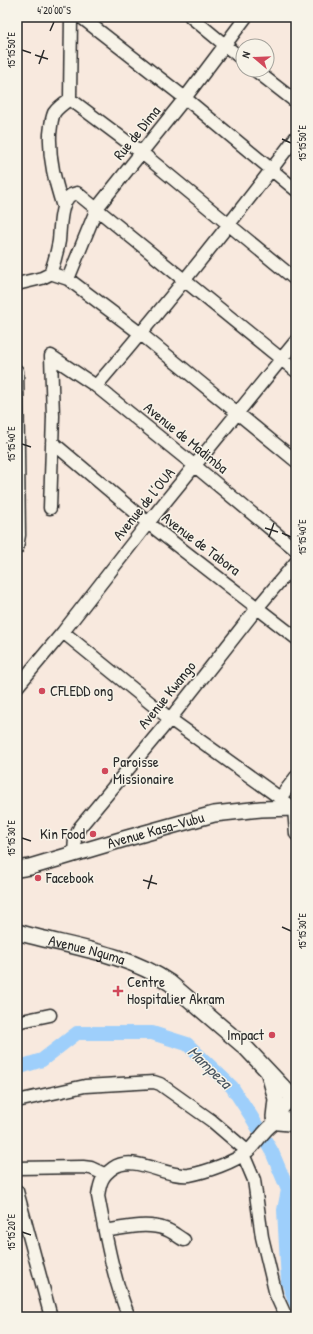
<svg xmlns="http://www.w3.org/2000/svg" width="313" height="1334" font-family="'Patrick Hand',sans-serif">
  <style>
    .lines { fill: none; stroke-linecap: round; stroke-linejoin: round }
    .river { stroke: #9ecffb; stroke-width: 14 }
    .minor-casing { stroke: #2b2b2b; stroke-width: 15 }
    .major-casing { stroke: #2b2b2b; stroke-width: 18 }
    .minor { stroke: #f7f3e8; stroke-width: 12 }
    .major { stroke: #f7f3e8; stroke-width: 15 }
    .ticks { fill: none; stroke: #2b2b2b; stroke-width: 1.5 }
    .poi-dot { fill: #d1495b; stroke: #f7f3e8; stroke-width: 1.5 }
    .labels { text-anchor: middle; stroke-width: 3; stroke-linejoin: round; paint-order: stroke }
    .street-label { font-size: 15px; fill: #2b2b2b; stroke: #f7f3e8 }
    .poi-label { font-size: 15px; fill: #2b2b2b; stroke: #f7f3e8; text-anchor: start }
    .water-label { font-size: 16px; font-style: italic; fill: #48545f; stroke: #f7f3e8 }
    .neatline { fill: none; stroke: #2b2b2b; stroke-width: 1.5 }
    .ticks-label { font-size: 10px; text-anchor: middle; fill: #2b2b2b }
  </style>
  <rect width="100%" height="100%" fill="#f8e9de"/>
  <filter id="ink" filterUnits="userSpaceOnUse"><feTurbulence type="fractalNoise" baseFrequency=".025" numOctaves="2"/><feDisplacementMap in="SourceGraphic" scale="8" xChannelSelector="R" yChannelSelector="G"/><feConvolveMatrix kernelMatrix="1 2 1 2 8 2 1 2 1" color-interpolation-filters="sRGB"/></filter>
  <g filter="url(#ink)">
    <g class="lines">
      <path class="river" d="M 17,1068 L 42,1060 L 77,1033 L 152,1033 L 187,1044 L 232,1087 L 251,1116 L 272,1152 L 288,1190 L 284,1210 L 288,1282 L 296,1303"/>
      <defs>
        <path id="minor" d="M 81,17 L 185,98 L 296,190
          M 191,17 L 243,60
          M 255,70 L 296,102
          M 70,99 L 142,153 L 296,280
          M 63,207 C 55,181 49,161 50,134 C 51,127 51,120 54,113 C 58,107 64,103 70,99 L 71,17
          M 50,274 L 53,274 L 68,279 L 141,334 L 296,461
          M 68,279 L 97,208 L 185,98 L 246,17
          M 17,284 L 42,278 L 50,274 C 54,263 57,253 59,241 C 60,230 60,208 67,199 C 69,195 73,194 77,193 L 296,371
          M 51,356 L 96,386 L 195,466 L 296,550
          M 17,371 L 19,535 L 17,548
          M 96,386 C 166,305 232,222 296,137
          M 52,442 L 148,523 L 296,638
          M 50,508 L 53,416 L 51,356
          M 63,632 L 170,719 L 294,808 L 296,834
          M 17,687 L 63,632 L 148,523 L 296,341
          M 280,798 L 296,777
          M 74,853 L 75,838 L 80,827 L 170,719 L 258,607 L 296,562
          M 17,1022 L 50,1015
          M 17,1101 L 85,1086 L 154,1082 L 160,1084 L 212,1121 L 247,1151
          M 273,1119 L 293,1097 L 296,1091
          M 243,1154 L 254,1180 L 262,1237 L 276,1295 L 286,1317
          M 17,1168 L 83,1167 L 91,1168 L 104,1174
          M 17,1191 L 51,1317
          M 105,1231 C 123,1228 147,1222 165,1229 C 172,1231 178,1237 184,1240
          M 129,1317 C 113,1279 106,1237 98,1196 C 100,1182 102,1176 113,1168 C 134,1153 165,1178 189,1175 C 206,1172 235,1162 248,1151 C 257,1143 263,1131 273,1124 C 280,1120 288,1119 296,1116"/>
        <g id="major">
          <path id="s1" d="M 17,869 L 30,867 L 124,839 L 214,814 L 261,809 L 296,808"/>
          <path id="s2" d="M 17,932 C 69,947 125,952 170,983 L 246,1048 L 296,1101"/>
          <path d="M 269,1074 L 276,1099 L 274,1117"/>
          <path d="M 278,1122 L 289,1123 L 296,1125"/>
        </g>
      </defs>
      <use href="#minor" class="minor-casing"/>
      <use href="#major" class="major-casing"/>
      <use href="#minor" class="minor"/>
      <use href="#major" class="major"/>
    </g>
  </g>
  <path class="ticks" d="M 50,31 L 54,22M 22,50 L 31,53M 35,55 L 48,59M 39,64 L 44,50M 282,139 L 291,143M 22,444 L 31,447M 265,528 L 278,532M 282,533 L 291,537M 269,537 L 274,523M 22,838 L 31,841M 143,880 L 157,884M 148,889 L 152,875M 282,927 L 291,931M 22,1232 L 31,1235"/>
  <g class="poi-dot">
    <circle cx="42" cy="691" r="4"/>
    <circle cx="105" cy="771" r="4"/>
    <circle cx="93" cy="834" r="4"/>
    <circle cx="38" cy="878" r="4"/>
    <path d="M116 985h4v4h4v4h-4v4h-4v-4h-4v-4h4z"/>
    <circle cx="272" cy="1035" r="4"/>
  </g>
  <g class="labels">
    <g class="street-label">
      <text transform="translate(137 133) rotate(-51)" y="5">Rue de Dima</text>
      <text transform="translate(186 438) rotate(39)" y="5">Avenue de Madimba</text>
      <text transform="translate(144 504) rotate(-51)" y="5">Avenue de l’OUA</text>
      <text transform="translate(201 544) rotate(37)" y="5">Avenue de Tabora</text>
      <text transform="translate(167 695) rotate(-51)" y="5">Avenue Kwango</text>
      <text dy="5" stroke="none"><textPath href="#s1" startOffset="144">Avenue Kasa-Vubu</textPath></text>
      <text dy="5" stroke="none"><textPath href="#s2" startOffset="72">Avenue Nguma</textPath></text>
    </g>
    <g class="poi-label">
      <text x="50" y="696">CFLEDD ong</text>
      <text x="113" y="767">Paroisse<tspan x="113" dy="17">Missionaire</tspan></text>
      <text x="85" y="839" text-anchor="end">Kin Food</text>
      <text x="46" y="883">Facebook</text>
      <text x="127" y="987">Centre<tspan x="127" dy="17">Hospitalier Akram</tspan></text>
      <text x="264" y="1040" text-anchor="end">Impact</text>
    </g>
    <g class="water-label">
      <text transform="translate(210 1067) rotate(44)" y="6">Mampeza</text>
    </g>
  </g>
  <rect width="313" height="1334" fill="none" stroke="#f7f3e8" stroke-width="44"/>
  <g transform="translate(255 58) rotate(289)"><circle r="19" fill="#f7f3e8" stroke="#a5a39c"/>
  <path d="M0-3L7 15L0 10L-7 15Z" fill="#d1495b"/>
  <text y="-6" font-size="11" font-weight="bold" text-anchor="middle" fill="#2b2b2b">N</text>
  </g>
  <rect x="22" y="22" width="269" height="1290" class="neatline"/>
  <g class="ticks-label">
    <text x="54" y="14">4°20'00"S</text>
    <text transform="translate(11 50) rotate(-90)" y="4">15°15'50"E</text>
    <text transform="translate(302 143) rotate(-90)" y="4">15°15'50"E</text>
    <text transform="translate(11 444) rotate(-90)" y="4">15°15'40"E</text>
    <text transform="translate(302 537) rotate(-90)" y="4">15°15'40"E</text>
    <text transform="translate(11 838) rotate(-90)" y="4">15°15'30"E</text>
    <text transform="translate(302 931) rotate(-90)" y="4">15°15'30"E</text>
    <text transform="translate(11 1232) rotate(-90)" y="4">15°15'20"E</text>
  </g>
</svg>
